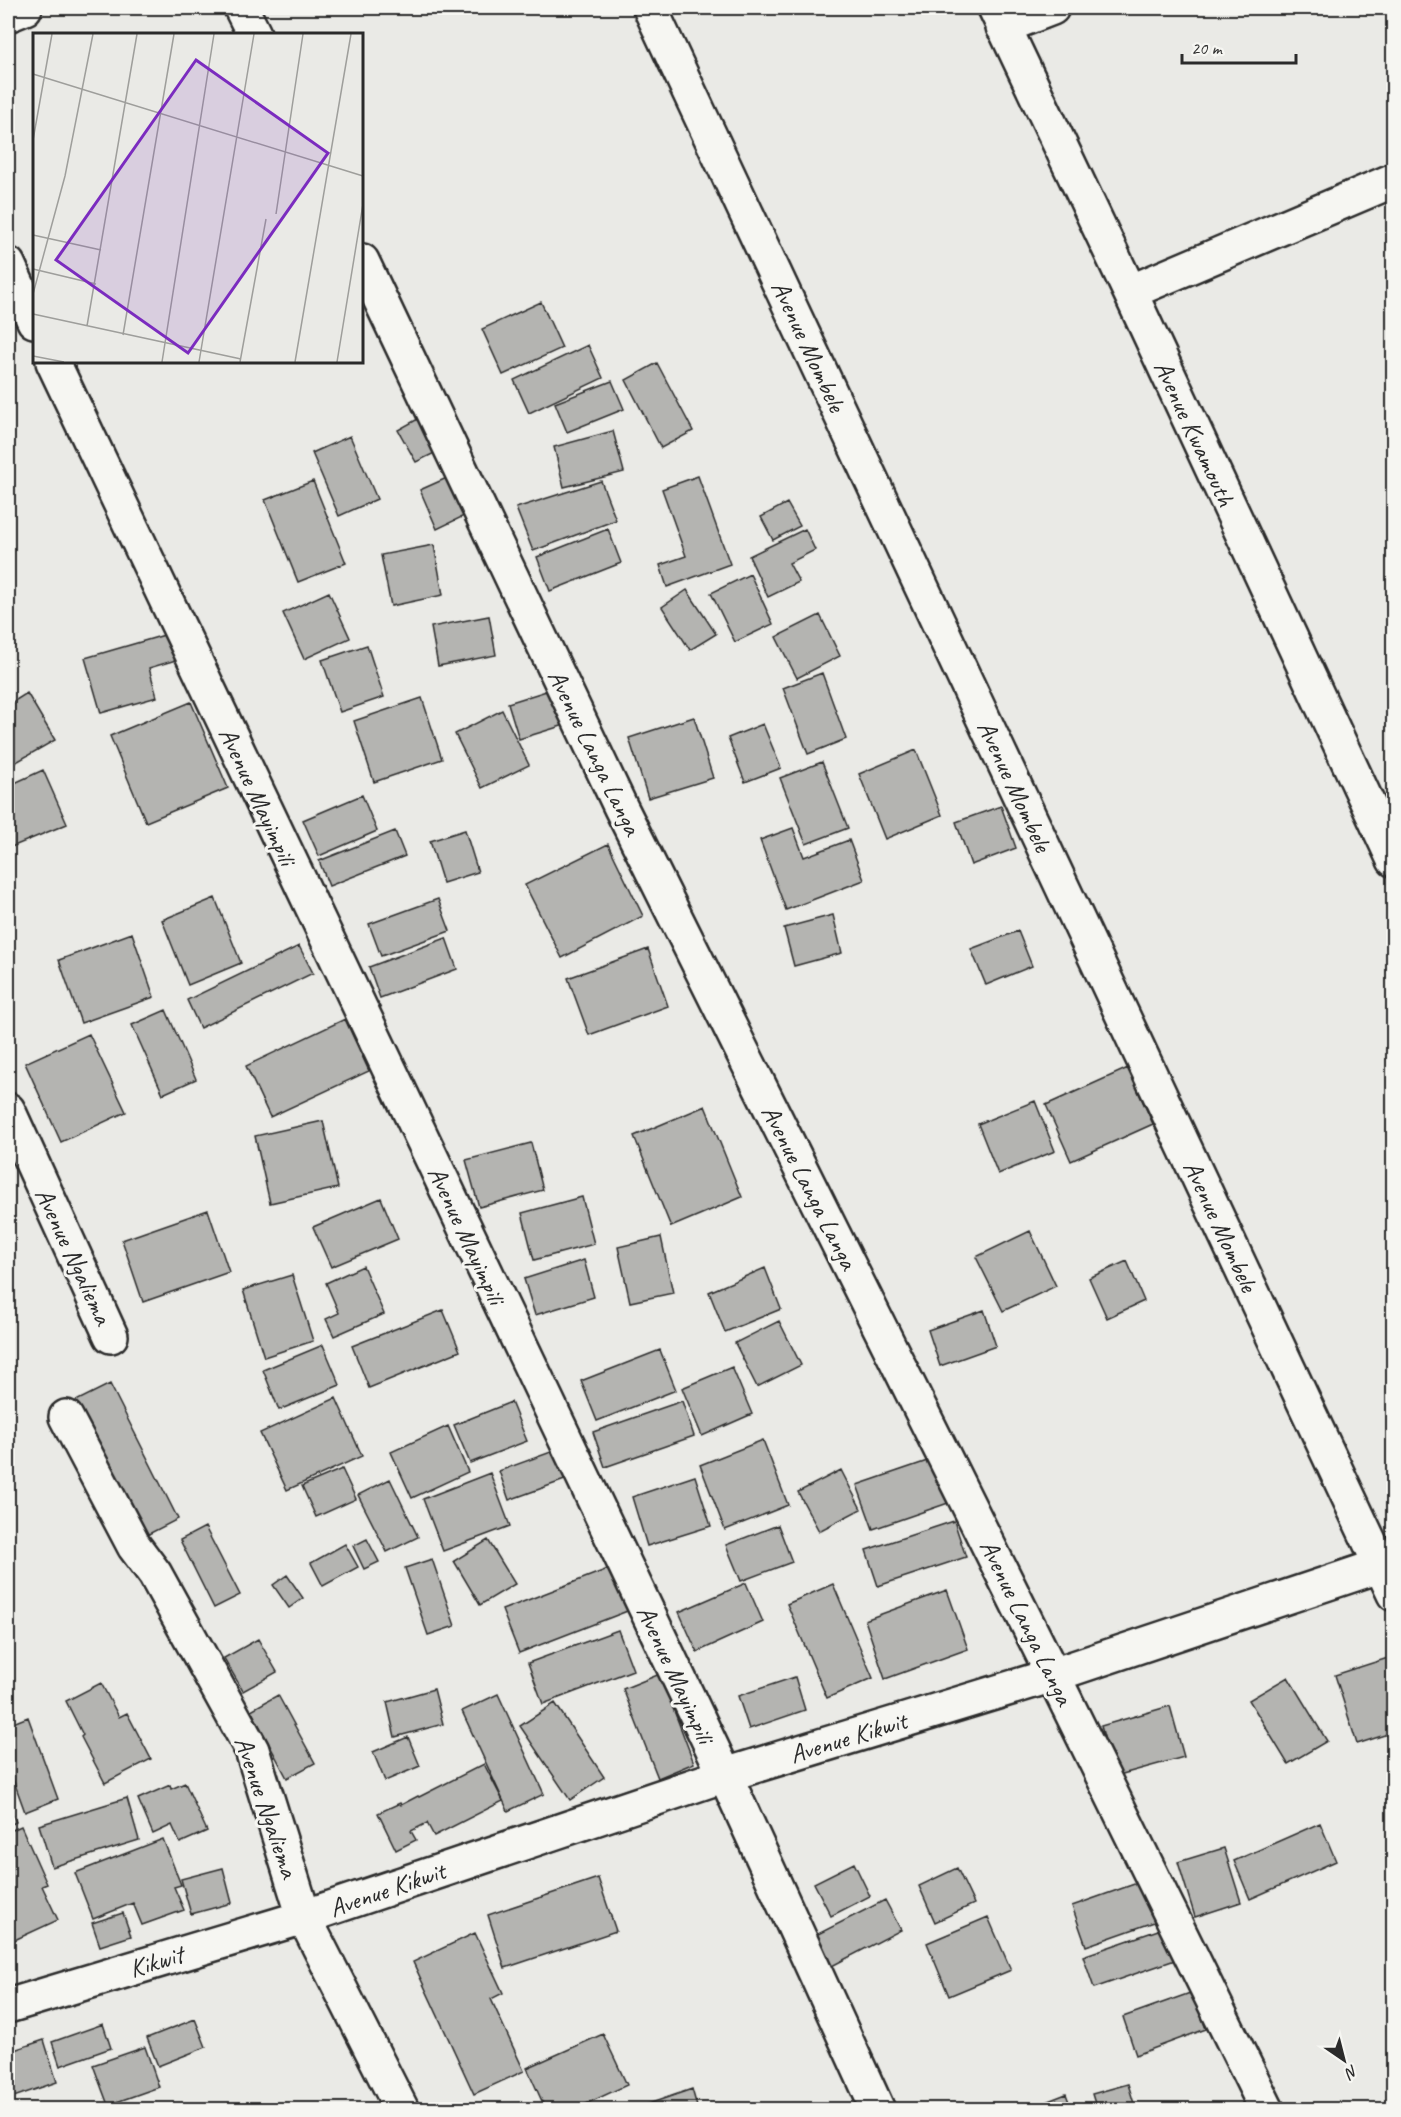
<svg xmlns="http://www.w3.org/2000/svg" width="1401" height="2117" font-family="Caveat,sans-serif">
  <style>
    .building { fill: #b4b4b1; stroke: #2b2b2b; stroke-width: 1.5 }
    .lines { fill: none; stroke-linecap: round; stroke-linejoin: round }
    .street-casing { stroke: #2b2b2b; stroke-width: 38 }
    .secondary-casing { stroke: #2b2b2b; stroke-width: 38 }
    .street { stroke: #f6f6f2; stroke-width: 33 }
    .secondary { stroke: #f6f6f2; stroke-width: 33 }
    .labels { text-anchor: middle; stroke-width: 6; stroke-linejoin: round; paint-order: stroke }
    .street-label { font-size: 26px; fill: #2b2b2b; stroke: #f6f6f2 }
    .inset-road { fill: none; stroke: #9e9e9b; stroke-width: 1.5 }
    .view { fill: #7b2cbf; fill-opacity: 0.15; stroke: #7b2cbf; stroke-width: 3 }
    .inset-edge { fill: none; stroke: #2b2b2b; stroke-width: 3 }
  </style>
  <rect width="100%" height="100%" fill="#eaeae6"/>
  <filter id="ink" filterUnits="userSpaceOnUse"><feTurbulence type="fractalNoise" baseFrequency=".0167" numOctaves="2"/><feDisplacementMap in="SourceGraphic" scale="12" xChannelSelector="R" yChannelSelector="G"/><feConvolveMatrix kernelMatrix="1 2 1 2 8 2 1 2 1" color-interpolation-filters="sRGB"/></filter>
  <g filter="url(#ink)">
    <path class="building" d="M 541,302 L 562,348 L 503,375 L 482,329 Z
      M 588,345 L 603,378 L 529,413 L 514,380 Z
      M 657,363 L 693,431 L 661,448 L 626,380 Z
      M 612,381 L 624,409 L 567,432 L 555,403 Z
      M 425,415 L 443,449 L 416,462 L 398,430 Z
      M 613,431 L 624,472 L 564,487 L 554,447 Z
      M 350,436 L 377,499 L 339,516 L 312,453 Z
      M 698,476 L 730,564 L 667,587 L 660,565 L 686,556 L 662,489 Z
      M 449,477 L 466,515 L 437,529 L 420,490 Z
      M 313,481 L 346,563 L 298,582 L 265,500 Z
      M 601,481 L 616,520 L 533,551 L 516,508 Z
      M 787,503 L 800,526 L 773,540 L 761,517 Z
      M 608,529 L 621,563 L 550,591 L 537,557 Z
      M 805,529 L 815,550 L 789,563 L 799,582 L 768,597 L 749,556 Z
      M 434,545 L 443,595 L 391,606 L 381,555 Z
      M 750,574 L 773,624 L 735,642 L 711,593 Z
      M 687,590 L 716,634 L 690,650 L 662,607 Z
      M 329,592 L 350,638 L 304,659 L 283,613 Z
      M 820,615 L 840,656 L 797,678 L 776,637 Z
      M 489,616 L 496,655 L 438,666 L 431,627 Z
      M 168,634 L 176,660 L 149,668 L 157,697 L 101,713 L 85,658 Z
      M 367,645 L 384,697 L 340,712 L 322,660 Z
      M 822,673 L 846,739 L 808,754 L 783,688 Z
      M 556,688 L 568,724 L 519,739 L 508,703 Z
      M 27,693 L 55,740 L 13,764 L 8,754 L 8,705 Z
      M 422,698 L 442,759 L 374,782 L 354,721 Z
      M 191,702 L 228,788 L 146,822 L 110,736 Z
      M 502,710 L 529,765 L 482,788 L 455,734 Z
      M 694,717 L 713,778 L 648,798 L 629,738 Z
      M 763,724 L 781,768 L 745,782 L 728,738 Z
      M 916,750 L 942,815 L 885,839 L 859,774 Z
      M 822,762 L 848,828 L 806,844 L 780,778 Z
      M 43,770 L 67,824 L 9,848 L 8,844 L 8,786 Z
      M 362,795 L 377,831 L 319,856 L 303,820 Z
      M 1001,806 L 1016,848 L 971,865 L 956,822 Z
      M 793,828 L 804,857 L 849,840 L 864,880 L 786,910 L 760,840 Z
      M 465,830 L 478,872 L 443,883 L 430,841 Z
      M 395,831 L 405,856 L 329,886 L 319,861 Z
      M 608,844 L 643,916 L 562,958 L 525,885 Z
      M 215,898 L 241,963 L 188,985 L 162,920 Z
      M 438,899 L 450,931 L 381,956 L 369,924 Z
      M 833,915 L 842,953 L 794,966 L 784,928 Z
      M 1018,931 L 1032,966 L 986,985 L 971,949 Z
      M 132,933 L 154,997 L 81,1023 L 59,960 Z
      M 446,938 L 457,969 L 380,998 L 369,967 Z
      M 299,946 L 313,973 L 200,1028 L 187,1000 Z
      M 648,949 L 668,1006 L 589,1035 L 568,978 Z
      M 166,1010 L 196,1079 L 163,1094 L 132,1025 Z
      M 345,1019 L 369,1071 L 270,1117 L 246,1066 Z
      M 89,1034 L 126,1112 L 61,1142 L 25,1063 Z
      M 1128,1068 L 1153,1124 L 1071,1161 L 1046,1105 Z
      M 1035,1101 L 1055,1151 L 998,1174 L 978,1124 Z
      M 705,1106 L 742,1197 L 671,1227 L 634,1136 Z
      M 323,1121 L 338,1188 L 270,1203 L 255,1136 Z
      M 531,1143 L 543,1190 L 479,1207 L 466,1160 Z
      M 582,1197 L 594,1244 L 534,1260 L 522,1213 Z
      M 381,1198 L 398,1239 L 331,1267 L 313,1227 Z
      M 208,1210 L 229,1272 L 143,1302 L 122,1240 Z
      M 1030,1231 L 1056,1286 L 1003,1311 L 976,1257 Z
      M 661,1237 L 673,1293 L 630,1302 L 618,1247 Z
      M 584,1260 L 594,1297 L 535,1315 L 524,1279 Z
      M 1127,1261 L 1144,1301 L 1107,1318 L 1089,1278 Z
      M 363,1266 L 384,1314 L 334,1336 L 326,1319 L 339,1313 L 326,1283 Z
      M 765,1268 L 781,1309 L 725,1332 L 709,1292 Z
      M 292,1275 L 313,1341 L 264,1357 L 243,1290 Z
      M 443,1310 L 460,1351 L 369,1388 L 352,1346 Z
      M 984,1310 L 996,1346 L 940,1366 L 928,1330 Z
      M 779,1321 L 801,1365 L 757,1387 L 735,1343 Z
      M 323,1345 L 340,1385 L 279,1410 L 263,1370 Z
      M 660,1350 L 676,1390 L 597,1421 L 581,1381 Z
      M 732,1367 L 752,1414 L 702,1436 L 682,1388 Z
      M 110,1384 L 178,1519 L 139,1539 L 72,1403 Z
      M 336,1398 L 362,1456 L 287,1490 L 260,1433 Z
      M 682,1401 L 694,1436 L 605,1467 L 593,1432 Z
      M 511,1402 L 527,1441 L 470,1463 L 454,1425 Z
      M 448,1426 L 468,1472 L 412,1498 L 391,1452 Z
      M 763,1440 L 788,1505 L 725,1530 L 700,1465 Z
      M 562,1448 L 573,1477 L 509,1500 L 499,1471 Z
      M 939,1457 L 954,1501 L 873,1529 L 857,1485 Z
      M 342,1469 L 356,1499 L 316,1517 L 302,1486 Z
      M 841,1470 L 861,1509 L 819,1531 L 798,1492 Z
      M 490,1473 L 510,1526 L 443,1551 L 423,1499 Z
      M 695,1476 L 711,1526 L 647,1546 L 632,1497 Z
      M 390,1479 L 418,1537 L 387,1552 L 358,1495 Z
      M 954,1521 L 966,1557 L 878,1586 L 866,1550 Z
      M 778,1525 L 792,1562 L 741,1581 L 726,1545 Z
      M 205,1527 L 240,1595 L 214,1608 L 180,1540 Z
      M 367,1539 L 379,1562 L 364,1569 L 353,1546 Z
      M 488,1540 L 515,1584 L 480,1605 L 454,1561 Z
      M 345,1544 L 358,1567 L 323,1586 L 311,1563 Z
      M 432,1559 L 455,1626 L 428,1635 L 405,1568 Z
      M 613,1567 L 630,1610 L 519,1653 L 502,1610 Z
      M 287,1575 L 303,1598 L 289,1608 L 273,1585 Z
      M 746,1583 L 763,1622 L 697,1652 L 679,1612 Z
      M 833,1584 L 873,1678 L 827,1698 L 787,1604 Z
      M 947,1590 L 968,1649 L 885,1679 L 865,1620 Z
      M 618,1630 L 633,1670 L 543,1704 L 528,1663 Z
      M 258,1639 L 277,1672 L 243,1691 L 224,1658 Z
      M 1394,1656 L 1394,1732 L 1357,1744 L 1335,1675 Z
      M 660,1674 L 694,1763 L 658,1778 L 623,1689 Z
      M 795,1677 L 805,1710 L 749,1729 L 738,1696 Z
      M 1288,1677 L 1327,1741 L 1288,1764 L 1249,1700 Z
      M 101,1683 L 119,1717 L 127,1713 L 151,1759 L 105,1783 L 81,1737 L 83,1735 L 66,1701 Z
      M 434,1689 L 443,1724 L 395,1737 L 387,1702 Z
      M 498,1694 L 544,1794 L 508,1811 L 462,1711 Z
      M 278,1695 L 315,1763 L 287,1778 L 251,1710 Z
      M 555,1703 L 604,1777 L 570,1800 L 520,1726 Z
      M 1170,1706 L 1184,1757 L 1115,1776 L 1101,1726 Z
      M 28,1717 L 58,1799 L 25,1812 L 8,1765 L 8,1725 Z
      M 408,1737 L 420,1766 L 385,1781 L 373,1752 Z
      M 484,1764 L 503,1801 L 434,1836 L 427,1823 L 411,1831 L 416,1840 L 396,1850 L 378,1813 L 400,1803 L 401,1805 L 418,1796 L 419,1797 Z
      M 185,1783 L 207,1831 L 180,1843 L 172,1825 L 153,1834 L 138,1799 L 170,1785 L 171,1789 Z
      M 127,1798 L 139,1840 L 52,1867 L 39,1825 Z
      M 8,1805 L 16,1822 L 8,1826 Z
      M 1320,1823 L 1336,1861 L 1250,1899 L 1234,1861 Z
      M 21,1826 L 47,1884 L 42,1886 L 58,1920 L 8,1943 L 8,1832 Z
      M 163,1839 L 181,1885 L 174,1887 L 184,1910 L 142,1925 L 133,1903 L 93,1919 L 75,1873 Z
      M 1224,1848 L 1241,1902 L 1195,1917 L 1178,1862 Z
      M 854,1863 L 870,1896 L 831,1916 L 814,1883 Z
      M 223,1868 L 232,1903 L 191,1914 L 181,1879 Z
      M 957,1868 L 974,1904 L 935,1922 L 919,1886 Z
      M 598,1878 L 616,1931 L 505,1968 L 488,1915 Z
      M 1143,1881 L 1157,1921 L 1086,1946 L 1072,1906 Z
      M 885,1900 L 901,1930 L 830,1967 L 814,1936 Z
      M 123,1913 L 131,1936 L 100,1946 L 92,1923 Z
      M 988,1917 L 1011,1970 L 949,1996 L 927,1943 Z
      M 1164,1928 L 1175,1960 L 1094,1988 L 1083,1956 Z
      M 475,1933 L 503,1993 L 491,1999 L 524,2071 L 474,2094 L 413,1962 Z
      M 1193,1992 L 1206,2029 L 1136,2055 L 1123,2017 Z
      M 195,2019 L 206,2047 L 158,2066 L 147,2038 Z
      M 103,2024 L 111,2048 L 60,2066 L 52,2042 Z
      M 603,2034 L 627,2085 L 573,2110 L 546,2110 L 527,2068 Z
      M 44,2040 L 57,2082 L 8,2099 L 8,2052 Z
      M 145,2047 L 159,2087 L 108,2105 L 93,2065 Z
      M 1128,2084 L 1136,2110 L 1097,2110 L 1092,2094 Z
      M 692,2089 L 698,2110 L 631,2110 Z
      M 1066,2094 L 1072,2110 L 1025,2110 Z
      M 152,2104 L 155,2110 L 137,2110 Z
      M 1394,2105 L 1394,2110 L 1376,2110 Z"/>
    <g class="lines">
      <defs>
        <path id="street" d="M 241,8 L 254,34
          M 650,8 L 1394,1594
          M 995,8 L 1130,292 L 1394,860
          M 8,15 L 25,8
          M 1003,27 L 1052,8
          M 362,261 L 621,808 L 1053,1675 L 1267,2110
          M 8,264 L 34,321
          M 1130,292 L 1394,180
          M 53,362 L 725,1775 L 878,2110
          M 8,1110 L 111,1336
          M 66,1417 L 134,1546 L 155,1574 L 252,1750 L 304,1917 L 402,2110"/>
        <path id="secondary" d="M 8,2006 L 304,1917 L 725,1775 L 1053,1675 L 1394,1561"/>
      </defs>
      <use href="#street" class="street-casing"/>
      <use href="#secondary" class="secondary-casing"/>
      <use href="#street" class="street"/>
      <use href="#secondary" class="secondary"/>
    </g>
  </g>
  <g class="labels">
    <g class="street-label">
      <text transform="translate(809 346) rotate(65)" y="9">Avenue Mombele</text>
      <text transform="translate(1195 433) rotate(65)" y="9">Avenue Kwamouth</text>
      <text transform="translate(595 752) rotate(64)" y="9">Avenue Langa Langa</text>
      <text transform="translate(1015 786) rotate(65)" y="9">Avenue Mombele</text>
      <text transform="translate(258 796) rotate(65)" y="9">Avenue Mayimpili</text>
      <text transform="translate(810 1187) rotate(63)" y="9">Avenue Langa Langa</text>
      <text transform="translate(1221 1226) rotate(65)" y="9">Avenue Mombele</text>
      <text transform="translate(467 1235) rotate(65)" y="9">Avenue Mayimpili</text>
      <text transform="translate(74 1256) rotate(65)" y="9">Avenue Ngaliema</text>
      <text transform="translate(1027 1622) rotate(64)" y="9">Avenue Langa Langa</text>
      <text transform="translate(676 1674) rotate(65)" y="9">Avenue Mayimpili</text>
      <text transform="translate(848 1737) rotate(-17)" y="9">Avenue Kikwit</text>
      <text transform="translate(267 1807) rotate(71)" y="9">Avenue Ngaliema</text>
      <text transform="translate(387 1889) rotate(-19)" y="9">Avenue Kikwit</text>
      <text transform="translate(156 1961) rotate(-17)" y="9">Kikwit</text>
    </g>
  </g>
  <g transform="translate(33 33)">
    <rect width="330" height="330" fill="#eaeae6"/>
    <path class="inset-road" d="M 0,41 L 330,143M 0,107 L 19,1M 243,181 L 270,1M 0,202 L 68,217M 0,236 L 63,251M 0,261 L 32,143 L 60,1M 0,281 L 208,326M 54,293 L 104,1M 90,302 L 141,1M 0,323 L 31,329M 129,329 L 181,1M 166,329 L 221,1M 207,329 L 233,186M 262,329 L 318,1M 304,329 L 330,171"/>
    <path class="view" d="M 163,27 L 295,120 L 155,320 L 23,227 Z"/>
    <rect width="330" height="330" class="inset-edge"/>
  </g>
  <rect width="1401" height="2117" fill="none" stroke="#f6f6f2" stroke-width="30"/>
  <rect x="15" y="15" width="1371" height="2087" fill="none" stroke="#2b2b2b" stroke-width="2" filter="url(#ink)"/>
  <g transform="translate(1344 2060) rotate(145)" stroke="#f6f6f2" stroke-width="4.5" paint-order="stroke">
  <path d="M0-4.5L10 22L0 15L-10 22Z" fill="#2b2b2b"/>
  <text y="-9" font-size="16" font-weight="bold" text-anchor="middle" fill="#2b2b2b">N</text>
  </g>
  <path d="M1182 54v9h114v-9" fill="none" stroke="#2b2b2b" stroke-width="3"/>
  <text x="1191" y="54" font-size="18" fill="#2b2b2b" stroke="#f6f6f2" stroke-width="4.5" paint-order="stroke">20 m</text>
</svg>
